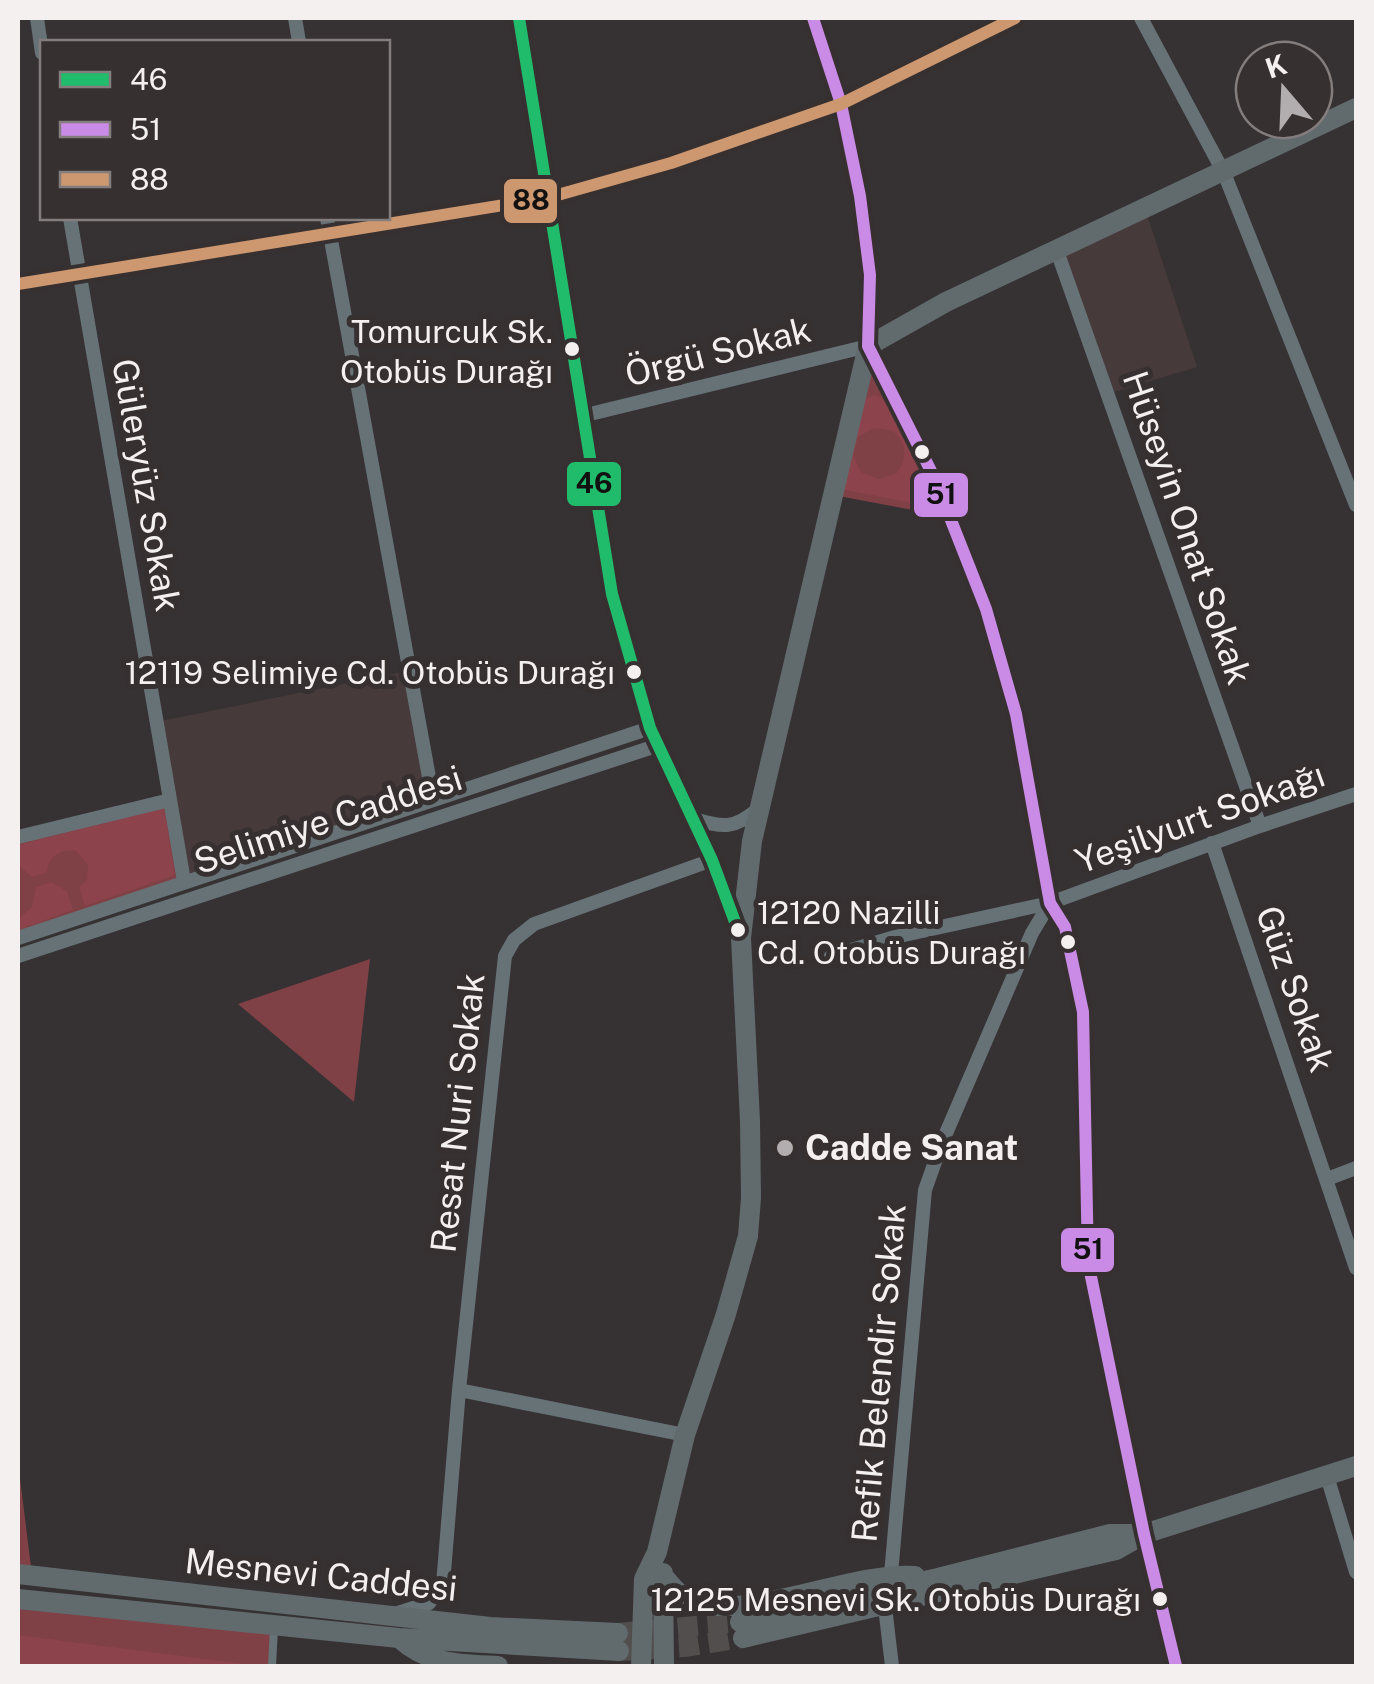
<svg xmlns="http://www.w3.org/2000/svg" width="1374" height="1684" font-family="'Public Sans',sans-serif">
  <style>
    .built { fill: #473a3a }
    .green { fill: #7f4046 }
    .forest { fill: #8c434b; fill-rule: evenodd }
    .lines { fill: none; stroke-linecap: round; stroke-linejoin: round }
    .secondary-tunnel { stroke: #524e4e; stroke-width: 20; stroke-dasharray: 20 10; stroke-linecap: butt }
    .service { stroke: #677277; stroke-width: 8 }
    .minor { stroke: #677277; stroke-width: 14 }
    .secondary { stroke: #616b6e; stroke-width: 20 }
    .bus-1-casing { stroke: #373031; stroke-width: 20 }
    .bus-2-casing { stroke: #373031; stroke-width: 20 }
    .bus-3-casing { stroke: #373031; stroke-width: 20 }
    .bus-1 { stroke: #20bc6c; stroke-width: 12 }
    .bus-2 { stroke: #ca8be6; stroke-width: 12 }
    .bus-3 { stroke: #cd976f; stroke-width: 12 }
    .bus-dot { fill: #f4f0f0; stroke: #373031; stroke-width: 4 }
    .poi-dot { fill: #b2adae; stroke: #373031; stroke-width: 4 }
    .labels { text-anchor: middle; stroke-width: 10; stroke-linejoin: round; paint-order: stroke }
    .bus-label { font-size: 32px; fill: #f4f0f0; stroke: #373031; text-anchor: end }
    .street-label { font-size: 35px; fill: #f4f0f0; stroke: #373031 }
    .poi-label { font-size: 35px; font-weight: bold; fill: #f4f0f0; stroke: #373031; text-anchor: start }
    .line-badge { stroke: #373031; stroke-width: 4 }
    .pale-badge-label { font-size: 28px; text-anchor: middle; font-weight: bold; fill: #111 }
  </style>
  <rect width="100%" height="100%" fill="#363132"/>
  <path class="built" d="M 1145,209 L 1197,367 L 1107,394 L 1057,251 Z
    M 412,670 L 433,799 L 184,881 L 156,722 Z"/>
  <path class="green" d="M 868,346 L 950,517 L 833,495 Z
    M 170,800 L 184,881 L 18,938 L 18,837 Z
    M 370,959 L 354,1102 L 238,1004 Z
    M 18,1462 L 32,1575 L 18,1574 Z
    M 18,1599 L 274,1624 L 272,1666 L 18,1666 Z"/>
  <path class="forest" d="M 874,395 C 902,400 928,482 939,508 L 841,489 L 863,400 ZM 874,428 L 893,431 C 907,444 908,458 897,473 L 879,479 L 861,472 L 853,455 L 858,437 Z
    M 164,808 L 175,875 L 85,906 L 79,887 L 87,880 L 88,865 L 76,851 C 60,848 49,856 47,872 L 32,877 L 18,865 L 18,845 Z
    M 51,882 L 67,891 L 73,910 L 18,930 L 18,919 L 32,907 L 36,887 Z
    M 18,1635 L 245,1664 L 253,1666 L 18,1666 Z"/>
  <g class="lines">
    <path class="secondary-tunnel" d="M 618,1633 L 740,1622
      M 619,1651 L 684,1647 L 743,1638"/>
    <path class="service" d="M 272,1666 L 274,1628"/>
    <path class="minor" d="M 37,18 L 42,53
      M 295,18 L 299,42
      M 519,18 L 612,594 L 650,728 L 712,860 L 739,932
      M 813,18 L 841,104 L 860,196 L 870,275 L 868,346 L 934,477 L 986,609 L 1016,714 L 1050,903 L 1065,927 L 1083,1012 L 1088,1262 L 1144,1534 L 1176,1666
      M 1141,18 L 1224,173 L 1356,505
      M 70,218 L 184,881
      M 327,218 L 433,799
      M 1057,251 L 1260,826
      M 18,284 L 547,198 L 671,163 L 841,104 L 1015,18
      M 582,416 L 868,346
      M 694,819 C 723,828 735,829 758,809
      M 18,837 L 170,800
      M 1212,843 L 1356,1268
      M 18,938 L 650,728
      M 18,956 L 659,745
      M 831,956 L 895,937 L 1050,903 L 1260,826 L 1356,794
      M 1327,1179 L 1356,1168
      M 459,1390 L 685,1435
      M 1327,1476 L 1356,1572
      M 891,1574 L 925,1190 L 941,1145 L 1032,933 L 1050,903
      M 885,1607 L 892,1666
      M 395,1614 L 429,1603 L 443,1584 L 459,1390 L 505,956 L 514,940 L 534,924 L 712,860"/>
    <path class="secondary" d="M 663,1573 L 664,1666
      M 18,1574 L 490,1627 L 618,1633
      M 665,1578 C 672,1586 678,1594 687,1599 C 746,1625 849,1571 915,1576
      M 18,1599 L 399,1638 L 619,1651
      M 740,1622 L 938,1578 L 1110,1534 L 1142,1534
      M 399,1638 C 428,1665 461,1664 498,1666
      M 743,1638 L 1116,1550 L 1144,1534 L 1356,1466
      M 641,1666 L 644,1579 L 657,1552 L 685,1435 L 726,1314 L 748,1236 L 751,1198 L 750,1121 L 741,938 L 752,841 L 868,346 L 946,302 L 1356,108"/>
    <defs>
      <path id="bus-1" d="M 519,18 L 612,594 L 650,728 L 712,860 L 738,930"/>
      <path id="bus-2" d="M 813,18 L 841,104 L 860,196 L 870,275 L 868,346 L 934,477 L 986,609 L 1016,714 L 1050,903 L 1065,927 L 1083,1012 L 1088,1262 L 1144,1534 L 1176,1666"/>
      <path id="bus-3" d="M 18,284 L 547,198 L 671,163 L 841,104 L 1015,18"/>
    </defs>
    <use href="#bus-1" class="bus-1-casing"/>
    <use href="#bus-2" class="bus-2-casing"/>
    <use href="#bus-3" class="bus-3-casing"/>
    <use href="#bus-1" class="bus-1"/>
    <use href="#bus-2" class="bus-2"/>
    <use href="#bus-3" class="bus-3"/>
  </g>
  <g class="bus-dot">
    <circle cx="572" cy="349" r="9"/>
    <circle cx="922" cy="452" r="9"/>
    <circle cx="634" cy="672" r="9"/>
    <circle cx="738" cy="930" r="9"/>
    <circle cx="1068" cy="942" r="9"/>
    <circle cx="1160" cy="1599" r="9"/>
  </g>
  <circle class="poi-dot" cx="785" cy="1148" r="10"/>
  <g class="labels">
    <g class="bus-label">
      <text x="553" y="343">Tomurcuk Sk.<tspan x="553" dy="40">Otobüs Durağı</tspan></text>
      <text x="615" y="684">12119 Selimiye Cd. Otobüs Durağı</text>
      <text x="757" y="924" text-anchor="start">12120 Nazilli<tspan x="757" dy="40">Cd. Otobüs Durağı</tspan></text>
      <text x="1141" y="1611">12125 Mesnevi Sk. Otobüs Durağı</text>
    </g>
    <g class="street-label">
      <text transform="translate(718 352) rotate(-14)" y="12">Örgü Sokak</text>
      <text transform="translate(146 485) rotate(80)" y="12">Güleryüz Sokak</text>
      <text transform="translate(1187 528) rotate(71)" y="12">Hüseyin Onat Sokak</text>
      <text transform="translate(1200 818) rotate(-20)" y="12">Yeşilyurt Sokağı</text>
      <text transform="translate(328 820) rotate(-18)" y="12">Selimiye Caddesi</text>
      <text transform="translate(1295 989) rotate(71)" y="12">Güz Sokak</text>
      <text transform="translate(458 1113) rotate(-84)" y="12">Resat Nuri Sokak</text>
      <text transform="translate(879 1373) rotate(-85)" y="12">Refik Belendir Sokak</text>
      <text transform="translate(321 1575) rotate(6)" y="12">Mesnevi Caddesi</text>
    </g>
    <g class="poi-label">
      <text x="805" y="1160">Cadde Sanat</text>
    </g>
  </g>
  <g class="line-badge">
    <rect x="502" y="177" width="57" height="48" rx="10" fill="#cd976f"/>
    <rect x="565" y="460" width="58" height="48" rx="10" fill="#20bc6c"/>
    <rect x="912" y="471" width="58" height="48" rx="10" fill="#ca8be6"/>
    <rect x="1059" y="1226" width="57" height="48" rx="10" fill="#ca8be6"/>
  </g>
  <g class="pale-badge-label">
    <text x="531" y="210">88</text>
    <text x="594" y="493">46</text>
    <text x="941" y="504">51</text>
    <text x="1088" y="1259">51</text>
  </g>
  <rect width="1374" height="1684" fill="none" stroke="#f4f0f0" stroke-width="40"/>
  <rect x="40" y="40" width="350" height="180" fill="#373031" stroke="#837d7d" stroke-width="2.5"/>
  <rect x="60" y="72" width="50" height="15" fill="#20bc6c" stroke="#837d7d" stroke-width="2.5"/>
  <text x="130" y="90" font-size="30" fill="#f4f0f0">46</text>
  <rect x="60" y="122" width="50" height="15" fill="#ca8be6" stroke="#837d7d" stroke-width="2.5"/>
  <text x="130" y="140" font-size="30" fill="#f4f0f0">51</text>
  <rect x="60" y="172" width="50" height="15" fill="#cd976f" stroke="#837d7d" stroke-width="2.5"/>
  <text x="130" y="190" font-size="30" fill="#f4f0f0">88</text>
  <g transform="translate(1284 90) rotate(341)"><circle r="48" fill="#373031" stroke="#837d7d" stroke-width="2.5"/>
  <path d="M0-8L18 38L0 25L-18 38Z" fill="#b2adae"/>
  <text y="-15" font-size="28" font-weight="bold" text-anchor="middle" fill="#f4f0f0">K</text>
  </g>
</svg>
